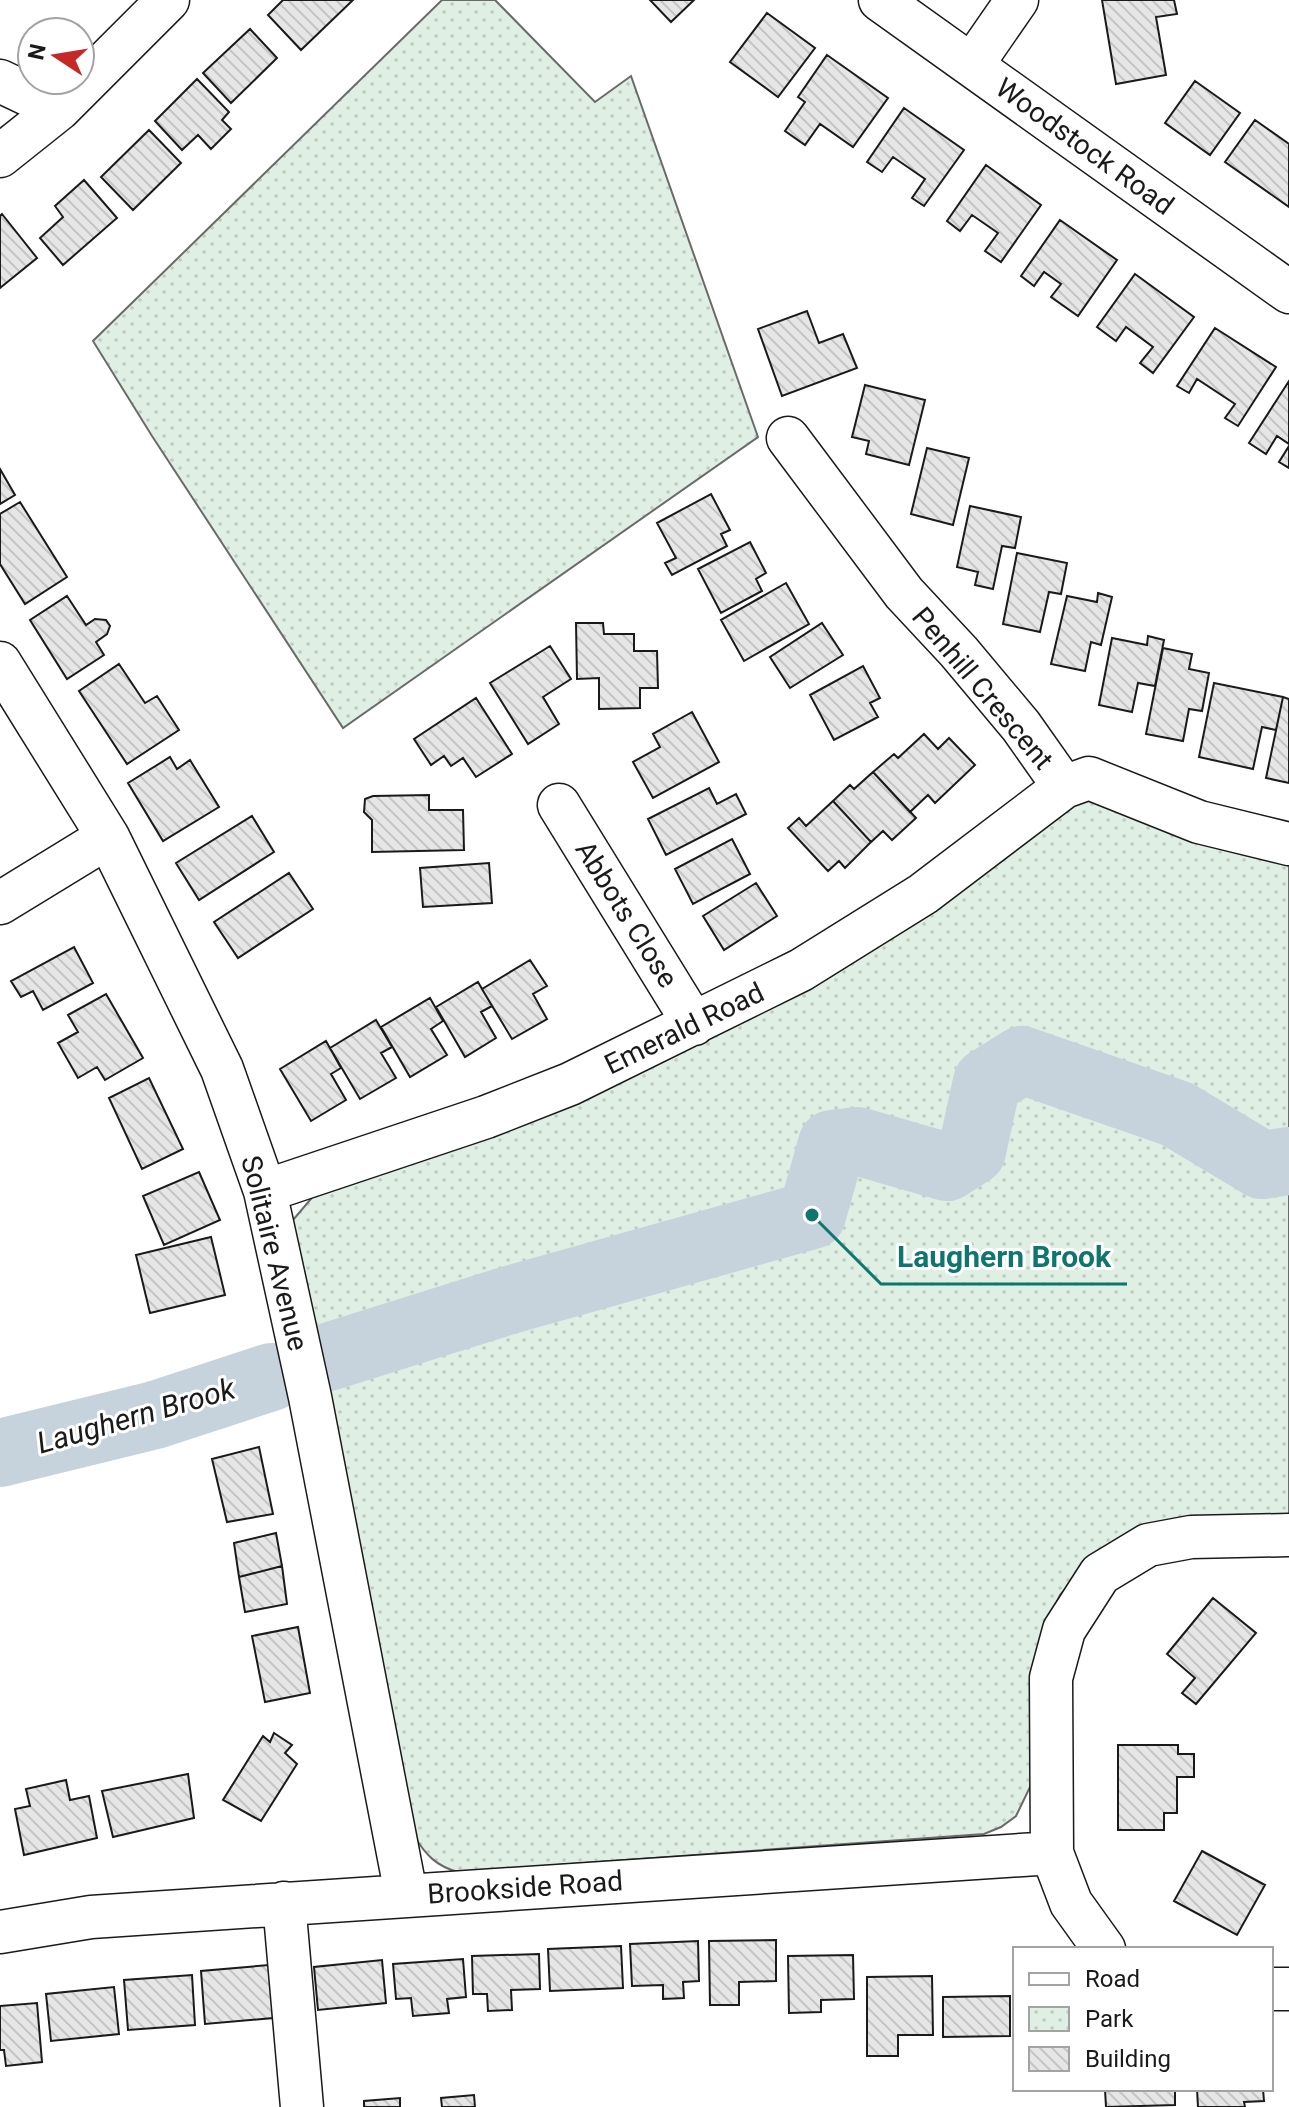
<svg xmlns="http://www.w3.org/2000/svg" width="1289" height="2107" font-family="Roboto,sans-serif">
  <style>
    .park { fill: url(#park-dots); stroke: #6a6a6a; stroke-width: 2 }
    .lines { fill: none; stroke-linecap: round; stroke-linejoin: round }
    .river { stroke: #c6d2dc; stroke-width: 68 }
    .building { fill: url(#building-back-hatch); stroke: #1a1a1a; stroke-width: 2 }
    .minor-casing { stroke: #1a1a1a; stroke-width: 45 }
    .minor { stroke: #fff; stroke-width: 42 }
    .labels { text-anchor: middle; stroke-width: 6; stroke-linejoin: round; paint-order: stroke }
    .street-label { font-size: 28px; fill: #1a1a1a; stroke: #fff }
    .water-label { font-size: 30px; font-style: italic; fill: #1a1a1a; stroke: #fff }
    .leader { fill: none; stroke: #0f766e; stroke-width: 3 }
    .callout-dot { fill: #0f766e; stroke: #fff; stroke-width: 3 }
    .callout-label { font-size: 30px; text-anchor: middle; font-weight: bold; fill: #0f766e; stroke: #fff; stroke-width: 6; stroke-linejoin: round; paint-order: stroke }
  </style>
  <defs>
    <pattern id="park-dots" width="8" height="8" patternUnits="userSpaceOnUse" patternTransform="scale(2)"><rect width="8" height="8" fill="#e0efe3"/><path d="M2 2h.1M6 6h.1" fill="none" stroke="#c0ccc2" stroke-width="1.8" stroke-linecap="round"/></pattern>
    <pattern id="building-back-hatch" width="6" height="6" patternUnits="userSpaceOnUse" patternTransform="scale(2)"><rect width="6" height="6" fill="#e6e6e6"/><path d="M-1 5l2 2M0 0l6 6M5-1l2 2" fill="none" stroke="#c5c5c5"/></pattern>
  </defs>
  <rect width="100%" height="100%" fill="#fff"/>
  <path class="park" d="M 442,0 L 495,0 L 595,102 L 631,76 L 758,437 L 343,728 L 152,436 L 93,341 Z
    M 1080,792 L 1289,866 L 1289,1521 L 1092,1559 L 1060,1595 L 1043,1632 L 1031,1785 L 1016,1816 L 1001,1827 L 984,1834 L 458,1872 C 436,1866 426,1855 414,1836 L 292,1237 L 293,1220 L 315,1194 L 510,1126 Z"/>
  <g class="lines">
    <path class="river" d="M 328,1357 L 506,1301 L 812,1215 L 832,1144 L 857,1141 L 947,1167 L 972,1151 L 987,1082 L 1022,1060 L 1177,1114 L 1262,1165 L 1289,1161
      M 0,1453 L 155,1415 L 271,1377"/>
  </g>
  <path class="building" d="M 283,0 L 353,0 L 301,50 L 268,15 Z
    M 650,0 L 694,0 L 671,22 Z
    M 1102,0 L 1174,0 L 1177,14 L 1156,17 L 1166,75 L 1116,84 Z
    M 767,13 L 815,48 L 778,97 L 730,62 Z
    M 250,29 L 277,58 L 231,103 L 203,73 Z
    M 827,55 L 888,98 L 853,147 L 820,124 L 805,145 L 785,131 L 805,102 L 798,97 Z
    M 197,79 L 229,112 L 222,120 L 231,129 L 211,149 L 198,135 L 182,150 L 155,121 Z
    M 1195,81 L 1240,113 L 1210,155 L 1165,123 Z
    M 904,108 L 964,150 L 924,206 L 912,198 L 925,179 L 893,157 L 882,172 L 867,162 Z
    M 1255,120 L 1289,144 L 1289,207 L 1225,162 Z
    M 149,130 L 181,163 L 133,210 L 101,177 Z
    M 986,165 L 1041,205 L 1001,262 L 985,251 L 998,233 L 972,215 L 960,231 L 947,221 Z
    M 84,180 L 117,218 L 63,265 L 40,238 L 63,217 L 55,206 Z
    M 2,214 L 37,258 L 0,288 L 0,216 Z
    M 1060,220 L 1117,260 L 1078,316 L 1051,297 L 1061,284 L 1044,272 L 1034,286 L 1021,276 Z
    M 1135,274 L 1194,317 L 1153,373 L 1140,363 L 1153,347 L 1126,327 L 1116,341 L 1097,327 Z
    M 807,311 L 819,343 L 843,334 L 857,368 L 782,396 L 758,329 Z
    M 1215,328 L 1276,367 L 1238,426 L 1225,418 L 1235,404 L 1197,379 L 1189,393 L 1177,386 Z
    M 1289,381 L 1289,444 L 1277,436 L 1266,454 L 1249,443 Z
    M 865,385 L 925,400 L 909,465 L 866,454 L 869,441 L 852,437 Z
    M 1289,446 L 1289,468 L 1279,462 Z
    M 927,448 L 969,458 L 953,525 L 911,514 Z
    M 0,469 L 15,495 L 0,504 Z
    M 711,494 L 730,530 L 721,534 L 727,546 L 672,575 L 665,563 L 676,558 L 657,523 Z
    M 20,502 L 67,577 L 25,604 L 0,564 L 0,514 Z
    M 970,506 L 1021,517 L 1015,548 L 1002,546 L 993,589 L 975,585 L 978,572 L 957,567 Z
    M 750,542 L 766,573 L 756,579 L 762,591 L 721,613 L 698,569 Z
    M 1017,553 L 1067,563 L 1061,594 L 1049,592 L 1040,632 L 1003,624 Z
    M 786,583 L 809,624 L 744,661 L 721,620 Z
    M 1098,593 L 1112,597 L 1101,645 L 1091,642 L 1085,671 L 1051,664 L 1067,596 L 1097,602 Z
    M 67,596 L 86,625 L 95,619 L 106,620 L 110,626 L 107,634 L 96,642 L 104,655 L 67,679 L 30,620 Z
    M 576,623 L 603,623 L 604,634 L 634,634 L 634,651 L 657,651 L 658,688 L 640,688 L 640,708 L 599,709 L 599,678 L 577,679 Z
    M 822,623 L 843,655 L 790,688 L 770,657 Z
    M 1148,636 L 1164,640 L 1155,686 L 1138,683 L 1132,712 L 1099,705 L 1112,638 L 1147,645 Z
    M 550,646 L 571,679 L 543,697 L 559,724 L 528,744 L 490,683 Z
    M 1163,648 L 1192,654 L 1189,669 L 1209,673 L 1202,711 L 1189,709 L 1183,741 L 1146,734 Z
    M 119,664 L 145,703 L 157,696 L 179,730 L 127,764 L 79,691 Z
    M 863,666 L 880,698 L 870,703 L 878,717 L 834,740 L 810,695 Z
    M 1214,683 L 1283,697 L 1276,730 L 1262,727 L 1253,769 L 1199,757 Z
    M 1283,697 L 1289,699 L 1289,783 L 1266,778 Z
    M 476,698 L 512,754 L 476,777 L 463,758 L 451,766 L 444,756 L 431,765 L 414,739 Z
    M 692,712 L 719,762 L 653,798 L 633,762 L 660,747 L 653,734 Z
    M 924,734 L 938,749 L 949,738 L 975,765 L 935,803 L 928,795 L 910,812 L 873,772 L 894,754 L 898,758 Z
    M 170,757 L 177,769 L 190,760 L 219,807 L 163,841 L 128,783 Z
    M 873,772 L 916,818 L 892,840 L 883,831 L 871,842 L 833,801 L 850,785 L 854,789 Z
    M 709,788 L 717,804 L 736,794 L 746,814 L 666,855 L 648,819 Z
    M 429,795 L 429,810 L 463,810 L 464,850 L 372,852 L 372,820 L 364,812 L 365,799 L 373,796 Z
    M 833,801 L 871,842 L 845,868 L 839,861 L 828,871 L 788,828 L 799,818 L 806,826 Z
    M 252,816 L 274,852 L 199,900 L 176,863 Z
    M 732,839 L 750,874 L 693,904 L 675,869 Z
    M 489,863 L 492,903 L 423,907 L 420,868 Z
    M 289,873 L 313,909 L 238,958 L 214,922 Z
    M 756,883 L 777,916 L 724,950 L 703,916 Z
    M 74,947 L 93,983 L 43,1010 L 33,991 L 21,997 L 11,981 Z
    M 530,960 L 547,986 L 533,994 L 547,1019 L 512,1039 L 482,989 Z
    M 478,982 L 492,1006 L 481,1012 L 496,1038 L 465,1057 L 436,1007 Z
    M 106,994 L 143,1058 L 105,1080 L 97,1067 L 78,1078 L 58,1043 L 78,1032 L 68,1015 Z
    M 430,998 L 443,1021 L 431,1029 L 447,1055 L 410,1077 L 381,1027 Z
    M 376,1020 L 392,1047 L 381,1053 L 396,1078 L 360,1099 L 330,1048 Z
    M 326,1041 L 341,1068 L 331,1074 L 346,1100 L 311,1121 L 280,1069 Z
    M 149,1078 L 183,1149 L 142,1169 L 109,1098 Z
    M 199,1172 L 220,1220 L 164,1245 L 143,1196 Z
    M 211,1237 L 225,1295 L 150,1313 L 136,1255 Z
    M 259,1447 L 273,1514 L 227,1522 L 212,1459 Z
    M 276,1533 L 282,1566 L 239,1577 L 234,1543 Z
    M 282,1566 L 287,1604 L 245,1612 L 239,1577 Z
    M 1213,1598 L 1256,1633 L 1196,1704 L 1182,1693 L 1195,1678 L 1167,1654 Z
    M 298,1627 L 310,1693 L 265,1702 L 252,1636 Z
    M 274,1733 L 292,1745 L 285,1753 L 297,1764 L 261,1821 L 223,1800 L 263,1736 L 270,1742 Z
    M 1118,1745 L 1178,1745 L 1178,1754 L 1194,1754 L 1194,1777 L 1177,1777 L 1177,1813 L 1164,1813 L 1164,1830 L 1118,1830 Z
    M 188,1774 L 194,1818 L 113,1837 L 102,1791 Z
    M 66,1780 L 70,1800 L 89,1796 L 97,1838 L 24,1855 L 15,1809 L 30,1806 L 26,1789 Z
    M 1202,1851 L 1265,1885 L 1237,1935 L 1174,1901 Z
    M 776,1940 L 776,1981 L 739,1982 L 739,2005 L 710,2005 L 709,1941 Z
    M 698,1941 L 699,1981 L 683,1982 L 684,1998 L 663,1999 L 663,1985 L 632,1986 L 630,1944 Z
    M 621,1946 L 623,1988 L 550,1991 L 548,1949 Z
    M 539,1954 L 540,1989 L 511,1990 L 512,2010 L 488,2011 L 487,1994 L 473,1994 L 472,1956 Z
    M 853,1955 L 854,1999 L 821,2000 L 821,2012 L 789,2013 L 788,1956 Z
    M 463,1959 L 466,1997 L 447,1999 L 449,2013 L 413,2016 L 411,1998 L 396,1999 L 393,1964 Z
    M 382,1960 L 386,2003 L 318,2010 L 314,1967 Z
    M 269,1965 L 273,2018 L 205,2024 L 201,1971 Z
    M 192,1975 L 195,2025 L 128,2030 L 124,1980 Z
    M 932,1976 L 933,2035 L 898,2035 L 898,2056 L 867,2056 L 867,1977 Z
    M 114,1987 L 119,2034 L 51,2041 L 46,1994 Z
    M 1010,1996 L 1010,2036 L 943,2037 L 943,1997 Z
    M 37,2003 L 42,2062 L 6,2066 L 4,2050 L 0,2050 L 0,2006 Z
    M 1105,2089 L 1175,2089 L 1175,2105 L 1106,2107 Z
    M 1197,2089 L 1263,2089 L 1264,2101 L 1244,2102 L 1245,2107 L 1198,2107 Z
    M 474,2095 L 475,2107 L 442,2107 L 441,2098 Z
    M 400,2098 L 400,2107 L 364,2107 L 364,2101 Z"/>
  <g class="lines">
    <defs>
      <path id="minor" d="M 880,0 L 1289,292
        M 972,65 L 1017,0
        M 0,81 L 59,109
        M 0,156 L 59,109 L 168,0
        M 788,438 L 904,593 L 959,652 L 1021,726 L 1064,787 L 1089,778 L 1199,822 L 1289,844
        M 0,663 L 108,837 L 222,1069 L 265,1191 L 310,1397 L 406,1894
        M 559,805 L 694,1024
        M 0,903 L 108,837
        M 265,1191 L 486,1117 L 570,1084 L 801,970 L 923,894 L 1064,787
        M 284,1903 L 302,2107
        M 0,1932 L 91,1917 L 1052,1853
        M 1104,1949 L 1071,1903 L 1052,1853 L 1051,1678 L 1064,1630 L 1100,1574 L 1148,1545 L 1191,1537 L 1289,1535
        M 1271,1989 L 1289,1989"/>
    </defs>
    <use href="#minor" class="minor-casing"/>
    <use href="#minor" class="minor"/>
  </g>
  <g class="labels">
    <g class="street-label">
      <text transform="translate(1085 146) rotate(36)" y="10">Woodstock Road</text>
      <text transform="translate(983 688) rotate(50)" y="10">Penhill Crescent</text>
      <text transform="translate(627 914) rotate(58)" y="10">Abbots Close</text>
      <text transform="translate(684 1028) rotate(-26)" y="10">Emerald Road</text>
      <text transform="translate(275 1253) rotate(76)" y="10">Solitaire Avenue</text>
      <text transform="translate(525 1887) rotate(-4)" y="10">Brookside Road</text>
    </g>
    <g class="water-label">
      <text transform="translate(136 1416) rotate(-16)" y="10">Laughern Brook</text>
    </g>
  </g>
  <path class="leader" d="M812 1215L881 1284H1127"/>
  <circle class="callout-dot" cx="812" cy="1215" r="8"/>
  <g class="callout-label">
    <text x="1004" y="1267">Laughern Brook</text>
  </g>
  <rect x="1013" y="1947" width="260" height="144" fill="#ffffff" stroke="#a3a3a3" stroke-width="2"/>
  <rect x="1029" y="1973" width="40" height="12" fill="#ffffff" stroke="#a3a3a3" stroke-width="2"/>
  <text x="1085" y="1987" font-size="24" fill="#1a1a1a">Road</text>
  <rect x="1029" y="2007" width="40" height="24" fill="url(#park-dots)" stroke="#a3a3a3" stroke-width="2"/>
  <text x="1085" y="2027" font-size="24" fill="#1a1a1a">Park</text>
  <rect x="1029" y="2047" width="40" height="24" fill="url(#building-back-hatch)" stroke="#a3a3a3" stroke-width="2"/>
  <text x="1085" y="2067" font-size="24" fill="#1a1a1a">Building</text>
  <g transform="translate(56 56) rotate(282)"><circle r="38" fill="#ffffff" stroke="#a3a3a3" stroke-width="2"/>
  <path d="M0-6L14 30L0 20L-14 30Z" fill="#c62828"/>
  <text y="-12" font-size="22" font-weight="bold" text-anchor="middle" fill="#1a1a1a">N</text>
  </g>
</svg>
